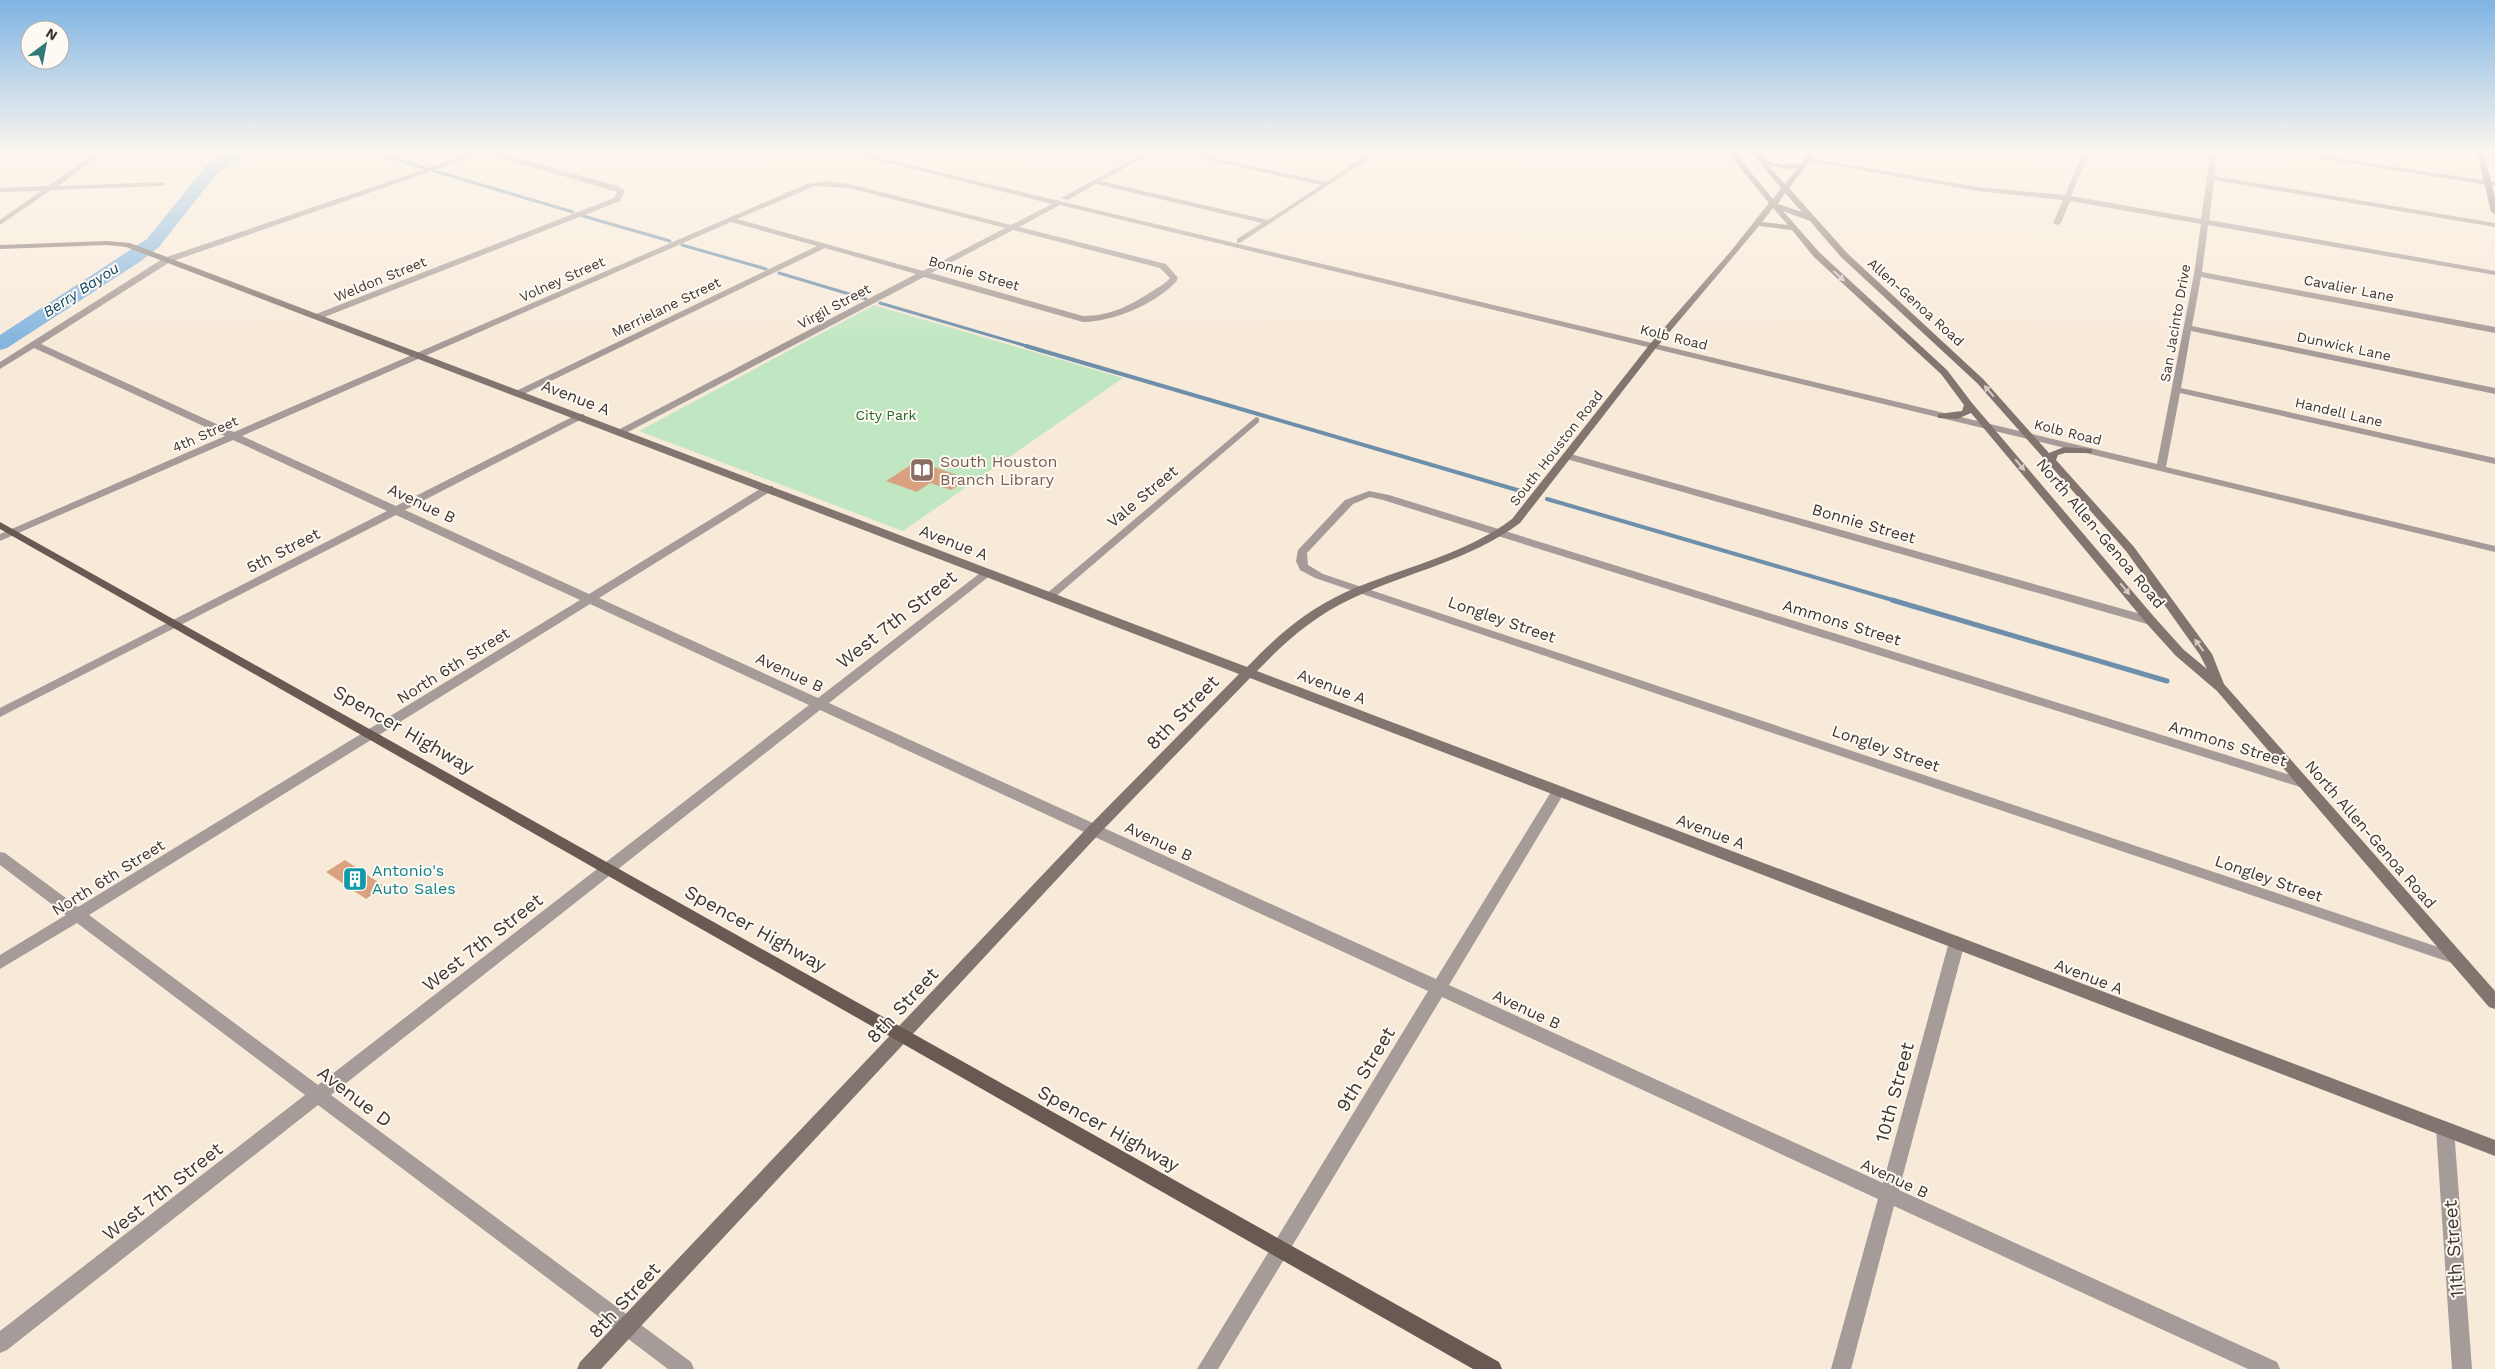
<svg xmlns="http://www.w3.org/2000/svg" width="2495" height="1369" font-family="'Work Sans',sans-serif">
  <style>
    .green { fill: #c1e7c2 }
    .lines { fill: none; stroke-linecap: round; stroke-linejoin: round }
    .stream-far2 { stroke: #6e8fab; stroke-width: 3 }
    .stream-far1 { stroke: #6e8fab; stroke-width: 4 }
    .stream { stroke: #6e8fab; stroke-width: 5 }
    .river { fill: #83b5df; fill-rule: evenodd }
    .building { fill: #daa181 }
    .street { fill: #a59b98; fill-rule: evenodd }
    .secondary { fill: #82756f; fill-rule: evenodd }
    .primary { fill: #695953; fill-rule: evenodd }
    .oneway { fill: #d3cbc4 }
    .labels { text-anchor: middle; stroke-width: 4; stroke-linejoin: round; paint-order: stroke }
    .far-street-label { font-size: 14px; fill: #3d3731; stroke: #fef9f2 }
    .far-park-label { font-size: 14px; fill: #25652c; stroke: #fef9f2 }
    .far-water-label { font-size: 15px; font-style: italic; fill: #06446c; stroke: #fef9f2 }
    .street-label { font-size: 16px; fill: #3d3731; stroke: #fef9f2 }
    .education-label { font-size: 16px; fill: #785e54; stroke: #fef9f2; text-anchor: start }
    .culture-label { font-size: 16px; fill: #0d838f; stroke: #fef9f2; text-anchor: start }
    .near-street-label { font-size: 19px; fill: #3d3731; stroke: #fef9f2 }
  </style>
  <rect width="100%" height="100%" fill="#f8ead9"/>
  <path class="green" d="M 874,305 L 1123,378 L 903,531 L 639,431 Z"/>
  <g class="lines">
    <path class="stream-far2" d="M 370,152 L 425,168
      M 434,171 L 573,212
      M 583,216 L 670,241
      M 682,245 L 766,269
      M 779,273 L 866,299
      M 880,303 L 1030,347"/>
    <path class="stream-far1" d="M 1026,346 L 1524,492
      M 1547,499 L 1896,601"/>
    <path class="stream" d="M 1892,600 L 2167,681"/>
    <path class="river" d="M 231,152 L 253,152 L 218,172 L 159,247 L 141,261 L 7,348 L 0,350 L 0,335 L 147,239 L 206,166 L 220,156 Z"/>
  </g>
  <path class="building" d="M 917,461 L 968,479 L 951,490 L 930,483 L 917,492 L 886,481 Z
    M 345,860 L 384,886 L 366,899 L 326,872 Z"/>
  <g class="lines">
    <path class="street" d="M 97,152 L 104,152 L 58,186 L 162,182 L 166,184 L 162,186 L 51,190 L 0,225 L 0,220 L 41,191 L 0,192 L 0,188 L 48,186 Z
      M 475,152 L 493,152 L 619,186 L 625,191 L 620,201 L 322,318 L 316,318 L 316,314 L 614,198 L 617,192 L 484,153 L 170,262 L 41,344 L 234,432 L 807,184 L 826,181 L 849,184 L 1011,225 L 1052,204 L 844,152 L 855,152 L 2157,464 L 2194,274 L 2201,224 L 2070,201 L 2061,223 L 2057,225 L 2053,223 L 2063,200 L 1978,191 L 1809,161 L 1806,159 L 1807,158 L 1978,187 L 2065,195 L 2083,152 L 2089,152 L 2071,196 L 2201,219 L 2211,152 L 2217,152 L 2214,176 L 2495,223 L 2495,227 L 2214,180 L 2209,220 L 2495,271 L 2495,275 L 2208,225 L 2202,272 L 2495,327 L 2495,333 L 2201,277 L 2192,326 L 2495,388 L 2495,394 L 2191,331 L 2181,388 L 2495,458 L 2495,464 L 2180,393 L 2166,467 L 2495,546 L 2495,552 L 1060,205 L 1019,227 L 1166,264 L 1178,278 L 1176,282 C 1153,305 1115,321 1083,322 L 924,277 L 624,434 L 618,434 L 618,430 L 916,274 L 825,248 L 522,395 L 516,395 L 516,391 L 817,246 L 731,222 L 242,436 L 396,506 L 578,414 L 584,414 L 584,418 L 405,510 L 589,594 L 765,486 L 773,486 L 773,490 L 599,598 L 818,698 L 984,570 L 992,570 L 994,572 L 992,574 L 829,703 L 1436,979 L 1554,787 L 1564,787 L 1566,790 L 1449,985 L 1883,1183 L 1949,942 L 1952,938 L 1957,936 L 1962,938 L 1965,942 L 1899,1190 L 2277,1362 L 2280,1369 L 2248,1369 L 1894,1206 L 1851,1369 L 1831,1369 L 1878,1199 L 1442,997 L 1218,1369 L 1197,1369 L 1428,991 L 820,710 L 331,1095 L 691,1362 L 694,1369 L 668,1369 L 318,1105 L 7,1350 L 0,1353 L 0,1331 L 305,1095 L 77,923 L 0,969 L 0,955 L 66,915 L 0,865 L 0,852 L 5,853 L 78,907 L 580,600 L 396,515 L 0,717 L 0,708 L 387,511 L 233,440 L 0,541 L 0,534 L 225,436 L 34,348 L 0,369 L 0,362 L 164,258 ZM 815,186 L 849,188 L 1005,228 L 923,271 L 737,219 ZM 1013,230 L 1160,268 L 1170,278 C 1166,283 1160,286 1154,290 C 1131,305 1111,316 1083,316 L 931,273 ZM 590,604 L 809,705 L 318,1085 L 89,915 Z
      M 1146,152 L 1154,152 L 1101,181 L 1268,220 L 1321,185 L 1173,152 L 1185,152 L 1326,182 L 1371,152 L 1379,152 L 1240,243 L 1237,243 L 1237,239 L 1262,223 L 1096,184 L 1068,200 L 1061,198 Z
      M 2280,152 L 2296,152 L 2495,182 L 2495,186 Z
      M 1256,417 L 1259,418 L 1259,422 L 1054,598 L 1046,598 L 1044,596 L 1046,594 Z
      M 1567,453 L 2155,618 L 2157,621 L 2151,625 L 2147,624 L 1563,458 L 1563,454 Z
      M 1369,491 L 1389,495 L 2310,781 L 2312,784 L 2310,787 L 2300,787 L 1383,500 L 1370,497 L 1353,504 L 1307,553 L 1308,565 L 1323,574 L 2462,955 L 2465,959 L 2462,963 L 2457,965 L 2452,963 L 1315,578 L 1300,570 L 1296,561 L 1298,550 L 1345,500 Z
      M 2445,1121 L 2451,1124 L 2454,1129 L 2472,1369 L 2452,1369 L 2436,1129 L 2439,1124 Z"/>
    <path class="secondary" d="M 1727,152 L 1734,152 L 1773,199 L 1781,188 L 1750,152 L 1757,152 C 1768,165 1784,165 1801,164 L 1810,152 L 1817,152 L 1789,188 L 1847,253 L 1983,379 L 2049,453 L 2064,447 L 2092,449 L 2092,453 L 2065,453 L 2058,455 L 2056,460 L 2134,547 L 2212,654 L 2224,684 L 2495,991 L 2495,1009 L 2489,1007 L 2217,691 L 2176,656 L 2147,624 L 1971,413 L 1957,419 L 1938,418 L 1938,414 L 1962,411 L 1964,405 L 1941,374 L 1814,257 L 1792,230 L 1759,226 L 1656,348 L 1520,523 C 1470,560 1409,572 1353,598 C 1314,616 1287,640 1257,671 L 2495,1140 L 2495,1156 L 1250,678 L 1099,834 L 601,1369 L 577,1369 L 580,1362 L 1089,826 L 1239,674 L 126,247 L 107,245 L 0,249 L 0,245 L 107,241 L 130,243 L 1247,667 C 1278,635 1305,611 1346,592 C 1402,567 1463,556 1512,519 L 1650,344 L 1731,251 L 1769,203 ZM 1768,165 L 1787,169 L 1797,168 L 1785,184 ZM 1785,193 L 1802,212 L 1778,204 ZM 1773,208 L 1788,225 L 1762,222 ZM 1783,211 L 1810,221 L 1841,257 L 1977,383 L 2126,551 L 2200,655 L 2207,669 L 2184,650 L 2155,618 L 1972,403 L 1947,370 L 1820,253 Z
      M 2477,152 L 2483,152 L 2495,197 L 2495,214 L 2491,212 Z"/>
    <path class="primary" d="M 0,522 L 1499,1362 L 1502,1369 L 1473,1369 L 0,529 Z"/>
  </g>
  <defs><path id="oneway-solid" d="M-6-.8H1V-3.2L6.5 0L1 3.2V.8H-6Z" transform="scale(1.25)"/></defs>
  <g class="oneway">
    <use href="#oneway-solid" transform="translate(1839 276) rotate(43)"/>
    <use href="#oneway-solid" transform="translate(1989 391) rotate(-131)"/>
    <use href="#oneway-solid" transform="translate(2020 465) rotate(50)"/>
    <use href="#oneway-solid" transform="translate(2125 589) rotate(50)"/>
    <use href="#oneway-solid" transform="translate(2199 645) rotate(-126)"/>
  </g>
  <linearGradient id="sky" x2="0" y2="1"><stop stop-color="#7fb4e4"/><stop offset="0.44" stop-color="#fcf6ee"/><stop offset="1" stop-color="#fcf6ee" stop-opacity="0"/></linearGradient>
  <rect width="2495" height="344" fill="url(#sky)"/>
  <defs>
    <symbol id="library-square" viewBox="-11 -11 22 22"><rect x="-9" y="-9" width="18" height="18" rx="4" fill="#8d6e63" stroke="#fef9f2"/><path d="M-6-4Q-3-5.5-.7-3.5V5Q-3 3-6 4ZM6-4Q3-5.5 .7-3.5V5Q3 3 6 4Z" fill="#fff"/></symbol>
    <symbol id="building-square" viewBox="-11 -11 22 22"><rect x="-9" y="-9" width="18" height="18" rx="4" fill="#0f9aa8" stroke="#fef9f2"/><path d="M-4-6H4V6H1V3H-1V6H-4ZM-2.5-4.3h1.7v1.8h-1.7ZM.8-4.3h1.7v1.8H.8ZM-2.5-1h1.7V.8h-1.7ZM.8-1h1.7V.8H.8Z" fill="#fff"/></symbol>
  </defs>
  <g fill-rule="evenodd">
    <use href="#library-square" x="908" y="456" width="28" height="28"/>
    <use href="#building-square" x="341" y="865" width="28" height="28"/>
  </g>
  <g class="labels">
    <g class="far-street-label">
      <text transform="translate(974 273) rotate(16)" y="5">Bonnie Street</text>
      <text transform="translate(380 279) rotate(-22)" y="5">Weldon Street</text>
      <text transform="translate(562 279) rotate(-24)" y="5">Volney Street</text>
      <text transform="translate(2349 288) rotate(11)" y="5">Cavalier Lane</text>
      <text transform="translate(1916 302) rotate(42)" y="5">Allen-Genoa Road</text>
      <text transform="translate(834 306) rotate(-28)" y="5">Virgil Street</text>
      <text transform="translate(666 307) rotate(-26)" y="5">Merrielane Street</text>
      <text transform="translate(2175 323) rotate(-80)" y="5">San Jacinto Drive</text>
      <text transform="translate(1674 337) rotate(14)" y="5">Kolb Road</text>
      <text transform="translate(2344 346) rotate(12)" y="5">Dunwick Lane</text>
      <text transform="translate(2339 412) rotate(13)" y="5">Handell Lane</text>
      <text transform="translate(2068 432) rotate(14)" y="5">Kolb Road</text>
      <text transform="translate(205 434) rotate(-24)" y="5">4th Street</text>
      <text transform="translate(1556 448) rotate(-52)" y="5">South Houston Road</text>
    </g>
    <g class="far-park-label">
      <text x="886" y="420">City Park</text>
    </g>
    <g class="far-water-label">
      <text transform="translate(81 290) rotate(-33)" y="5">Berry Bayou</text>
    </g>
    <g class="street-label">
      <text transform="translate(576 397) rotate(21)" y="6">Avenue A</text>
      <text transform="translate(1142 496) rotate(-40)" y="6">Vale Street</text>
      <text transform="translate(422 503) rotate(25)" y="6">Avenue B</text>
      <text transform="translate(1864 523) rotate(16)" y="6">Bonnie Street</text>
      <text transform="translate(2101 533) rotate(50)" y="6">North Allen-Genoa Road</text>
      <text transform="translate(954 542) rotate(21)" y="6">Avenue A</text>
      <text transform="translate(283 550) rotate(-27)" y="6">5th Street</text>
      <text transform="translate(1502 619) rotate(19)" y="6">Longley Street</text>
      <text transform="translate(1842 622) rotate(17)" y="6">Ammons Street</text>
      <text transform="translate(453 665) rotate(-32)" y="6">North 6th Street</text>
      <text transform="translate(790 672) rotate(25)" y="6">Avenue B</text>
      <text transform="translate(1332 686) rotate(21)" y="6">Avenue A</text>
      <text transform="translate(2228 743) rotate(17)" y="6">Ammons Street</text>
      <text transform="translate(1886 748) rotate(19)" y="6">Longley Street</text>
      <text transform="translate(1711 831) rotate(21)" y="6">Avenue A</text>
      <text transform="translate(2371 834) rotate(49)" y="6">North Allen-Genoa Road</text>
      <text transform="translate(1159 841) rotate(25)" y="6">Avenue B</text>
      <text transform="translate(108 877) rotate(-32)" y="6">North 6th Street</text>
      <text transform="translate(2269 878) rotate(19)" y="6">Longley Street</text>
      <text transform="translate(2089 976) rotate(21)" y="6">Avenue A</text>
      <text transform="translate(1527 1009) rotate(25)" y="6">Avenue B</text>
      <text transform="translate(1895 1178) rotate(25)" y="6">Avenue B</text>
    </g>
    <g class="education-label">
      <text x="940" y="467">South Houston<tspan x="940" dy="18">Branch Library</tspan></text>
    </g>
    <g class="culture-label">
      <text x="372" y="876">Antonio's<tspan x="372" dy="18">Auto Sales</tspan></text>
    </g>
    <g class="near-street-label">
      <text transform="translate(896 619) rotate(-38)" y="7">West 7th Street</text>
      <text transform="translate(1182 712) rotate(-46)" y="7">8th Street</text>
      <text transform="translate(404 729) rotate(30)" y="7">Spencer Highway</text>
      <text transform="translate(756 928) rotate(29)" y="7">Spencer Highway</text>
      <text transform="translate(482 942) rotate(-38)" y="7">West 7th Street</text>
      <text transform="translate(902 1005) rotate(-47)" y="7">8th Street</text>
      <text transform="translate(1365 1069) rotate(-59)" y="7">9th Street</text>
      <text transform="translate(1894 1092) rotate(-75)" y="7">10th Street</text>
      <text transform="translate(355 1096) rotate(37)" y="7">Avenue D</text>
      <text transform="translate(1109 1128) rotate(29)" y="7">Spencer Highway</text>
      <text transform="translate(162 1191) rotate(-38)" y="7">West 7th Street</text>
      <text transform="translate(2453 1249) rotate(-94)" y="7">11th Street</text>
      <text transform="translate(624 1300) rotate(-47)" y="7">8th Street</text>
    </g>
  </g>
  <g transform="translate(45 45) rotate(32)"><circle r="24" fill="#fef9f2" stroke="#b1aba5"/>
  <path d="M0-4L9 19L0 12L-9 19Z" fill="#307976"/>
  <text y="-8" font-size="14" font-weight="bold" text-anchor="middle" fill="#3d3731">N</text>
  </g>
</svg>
